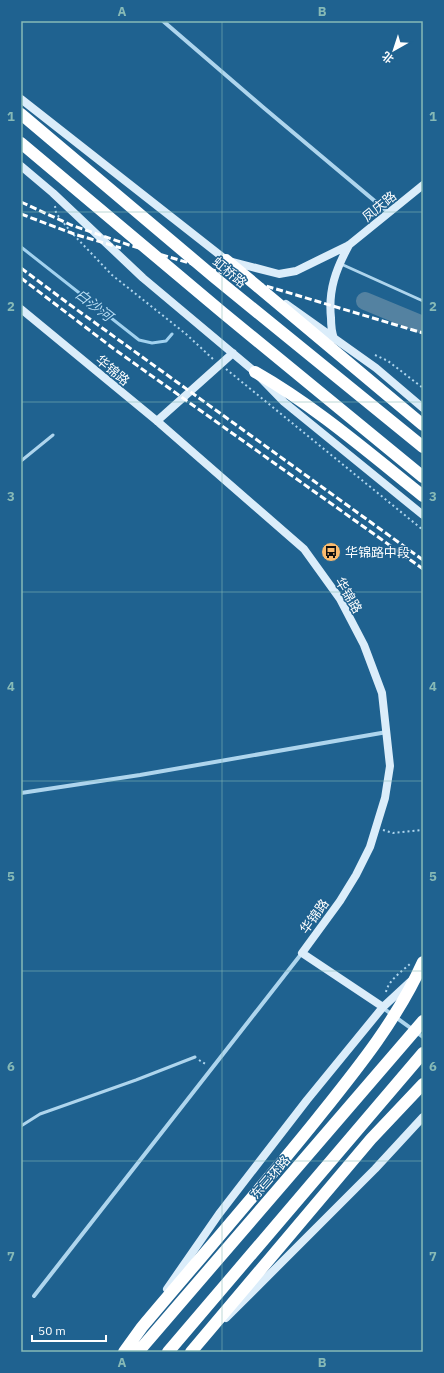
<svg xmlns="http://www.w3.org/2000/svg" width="444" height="1373" font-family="'IBM Plex Sans','Noto Sans SC',sans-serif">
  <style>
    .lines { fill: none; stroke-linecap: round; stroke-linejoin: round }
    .stream { stroke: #a2d2ef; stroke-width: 3 }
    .river { stroke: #5482a1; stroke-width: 18 }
    .path { stroke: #aed5ed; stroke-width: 2; stroke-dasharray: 2 3; stroke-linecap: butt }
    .lane { stroke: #aed5ed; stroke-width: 3 }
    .street { stroke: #aed5ed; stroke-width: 4 }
    .secondary { stroke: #dbedfa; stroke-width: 8 }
    .highway { stroke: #fff; stroke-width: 12 }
    .rail { stroke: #fff; stroke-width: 3; stroke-dasharray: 7 3; stroke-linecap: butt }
    .grid { fill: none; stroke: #87bab6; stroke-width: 1; stroke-opacity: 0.55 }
    .labels { text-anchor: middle; stroke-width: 3; stroke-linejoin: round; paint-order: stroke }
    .street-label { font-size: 13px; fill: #fff; stroke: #1f6290 }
    .poi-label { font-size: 13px; fill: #fff; stroke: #1f6290; text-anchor: start }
    .water-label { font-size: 14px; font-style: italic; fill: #badef4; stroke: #1f6290 }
    .neatline { fill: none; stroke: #87bab6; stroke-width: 1.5 }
    .grid-label { font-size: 13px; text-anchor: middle; font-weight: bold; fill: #87bab6 }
  </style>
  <rect width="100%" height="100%" fill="#1f6290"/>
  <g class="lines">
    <path class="stream" d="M 21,247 L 139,340 L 152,343 L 166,341 L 172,334"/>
    <path class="river" d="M 365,301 L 423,325"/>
    <path class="path" d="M 55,206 L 56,213 L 70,231 L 112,275 L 186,334 L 213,359
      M 375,355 L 388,361 L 423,388
      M 226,369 L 423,530
      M 383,830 L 393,833 L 423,830
      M 386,992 C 388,981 402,971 410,964
      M 199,1060 L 207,1065"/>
    <path class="lane" d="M 341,264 L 423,301
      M 21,461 L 53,435
      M 21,1126 L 40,1114 L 136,1080 L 195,1057"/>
    <path class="street" d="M 163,21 L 264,108 L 389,213
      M 21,793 L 140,775 L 387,732
      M 383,1008 L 423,1037
      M 34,1296 L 302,953"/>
    <path class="secondary" d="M 21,99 L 230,263
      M 21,166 L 53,193 L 143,278 L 255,372 L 284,402 L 423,515
      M 229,261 L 279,274 L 296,271 L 349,245 L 423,185
      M 286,304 L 376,368 L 423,408
      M 21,309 L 157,421 L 304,549 L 340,599 L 364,645 L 382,693 L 390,766 L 385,798 L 370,847 L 356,875 L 340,901 L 302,953 L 383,1007
      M 334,339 C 332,333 331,325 331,318 C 328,290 336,269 349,245
      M 157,421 L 233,353
      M 167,1289 L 219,1214 L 307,1100 L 383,1007 L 410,982
      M 226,1318 L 375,1169 L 423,1117"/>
    <path class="highway" d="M 21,114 L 214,277 L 423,447
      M 21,143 L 222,312 L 423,477
      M 226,260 L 423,425
      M 255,372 C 315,406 369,453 423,496
      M 124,1352 L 142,1327 C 200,1258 260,1190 317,1119 C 357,1069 397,1020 423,962
      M 138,1352 L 423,1021
      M 168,1352 L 423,1053
      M 191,1352 L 371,1139 L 423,1084"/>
    <path class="rail" d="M 21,202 L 71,225 L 129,245 L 423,333
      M 21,214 L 74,234 L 121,248
      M 21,268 L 69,304 L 423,560
      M 21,278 L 114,349 L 423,569"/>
  </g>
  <path class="grid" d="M 222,21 L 222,1352M 21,212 L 423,212M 21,402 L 423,402M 21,592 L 423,592M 21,781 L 423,781M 21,971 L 423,971M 21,1161 L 423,1161"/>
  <defs>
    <symbol id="bus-disc" viewBox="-11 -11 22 22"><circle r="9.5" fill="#fbbc6e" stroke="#1f6290"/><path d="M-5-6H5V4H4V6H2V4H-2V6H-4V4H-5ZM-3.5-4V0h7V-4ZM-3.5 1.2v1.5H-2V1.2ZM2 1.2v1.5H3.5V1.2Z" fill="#111"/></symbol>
  </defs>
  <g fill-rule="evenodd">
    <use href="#bus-disc" x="320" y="541" width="22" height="22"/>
  </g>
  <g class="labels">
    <g class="street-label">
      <text transform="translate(379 206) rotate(-39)" y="5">凤庆路</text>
      <text transform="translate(230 272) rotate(40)" y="5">虹桥路</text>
      <text transform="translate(113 370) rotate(40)" y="5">华锦路</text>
      <text transform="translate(349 595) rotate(59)" y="5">华锦路</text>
      <text transform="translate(314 916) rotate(-54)" y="5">华锦路</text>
      <text transform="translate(270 1177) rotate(-49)" y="5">东三环路</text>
    </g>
    <g class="poi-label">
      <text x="345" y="557">华锦路中段</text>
    </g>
    <g class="water-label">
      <text transform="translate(94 305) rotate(38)" y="5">白沙河</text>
    </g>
  </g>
  <rect width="444" height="1373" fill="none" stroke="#1f6290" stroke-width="44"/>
  <g transform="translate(394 50) rotate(219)" stroke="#1f6290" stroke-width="3" paint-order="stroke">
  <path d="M0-3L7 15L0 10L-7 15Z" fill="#ffffff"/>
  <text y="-6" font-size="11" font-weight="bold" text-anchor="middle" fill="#ffffff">北</text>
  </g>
  <path d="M32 1335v6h74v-6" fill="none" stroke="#ffffff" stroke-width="2"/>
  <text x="38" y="1335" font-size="12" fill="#ffffff" stroke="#1f6290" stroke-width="3" paint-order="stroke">50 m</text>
  <rect x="22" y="22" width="400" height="1329" class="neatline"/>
  <g class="grid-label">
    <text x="122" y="16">A</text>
    <text x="322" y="16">B</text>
    <text x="11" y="121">1</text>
    <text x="433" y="121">1</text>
    <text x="11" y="311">2</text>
    <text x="433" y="311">2</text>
    <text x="11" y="501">3</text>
    <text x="433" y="501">3</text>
    <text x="11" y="691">4</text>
    <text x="433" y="691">4</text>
    <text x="11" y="881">5</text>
    <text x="433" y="881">5</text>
    <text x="11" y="1071">6</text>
    <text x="433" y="1071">6</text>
    <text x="11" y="1261">7</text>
    <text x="433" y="1261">7</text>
    <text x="122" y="1367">A</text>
    <text x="322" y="1367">B</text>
  </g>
</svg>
